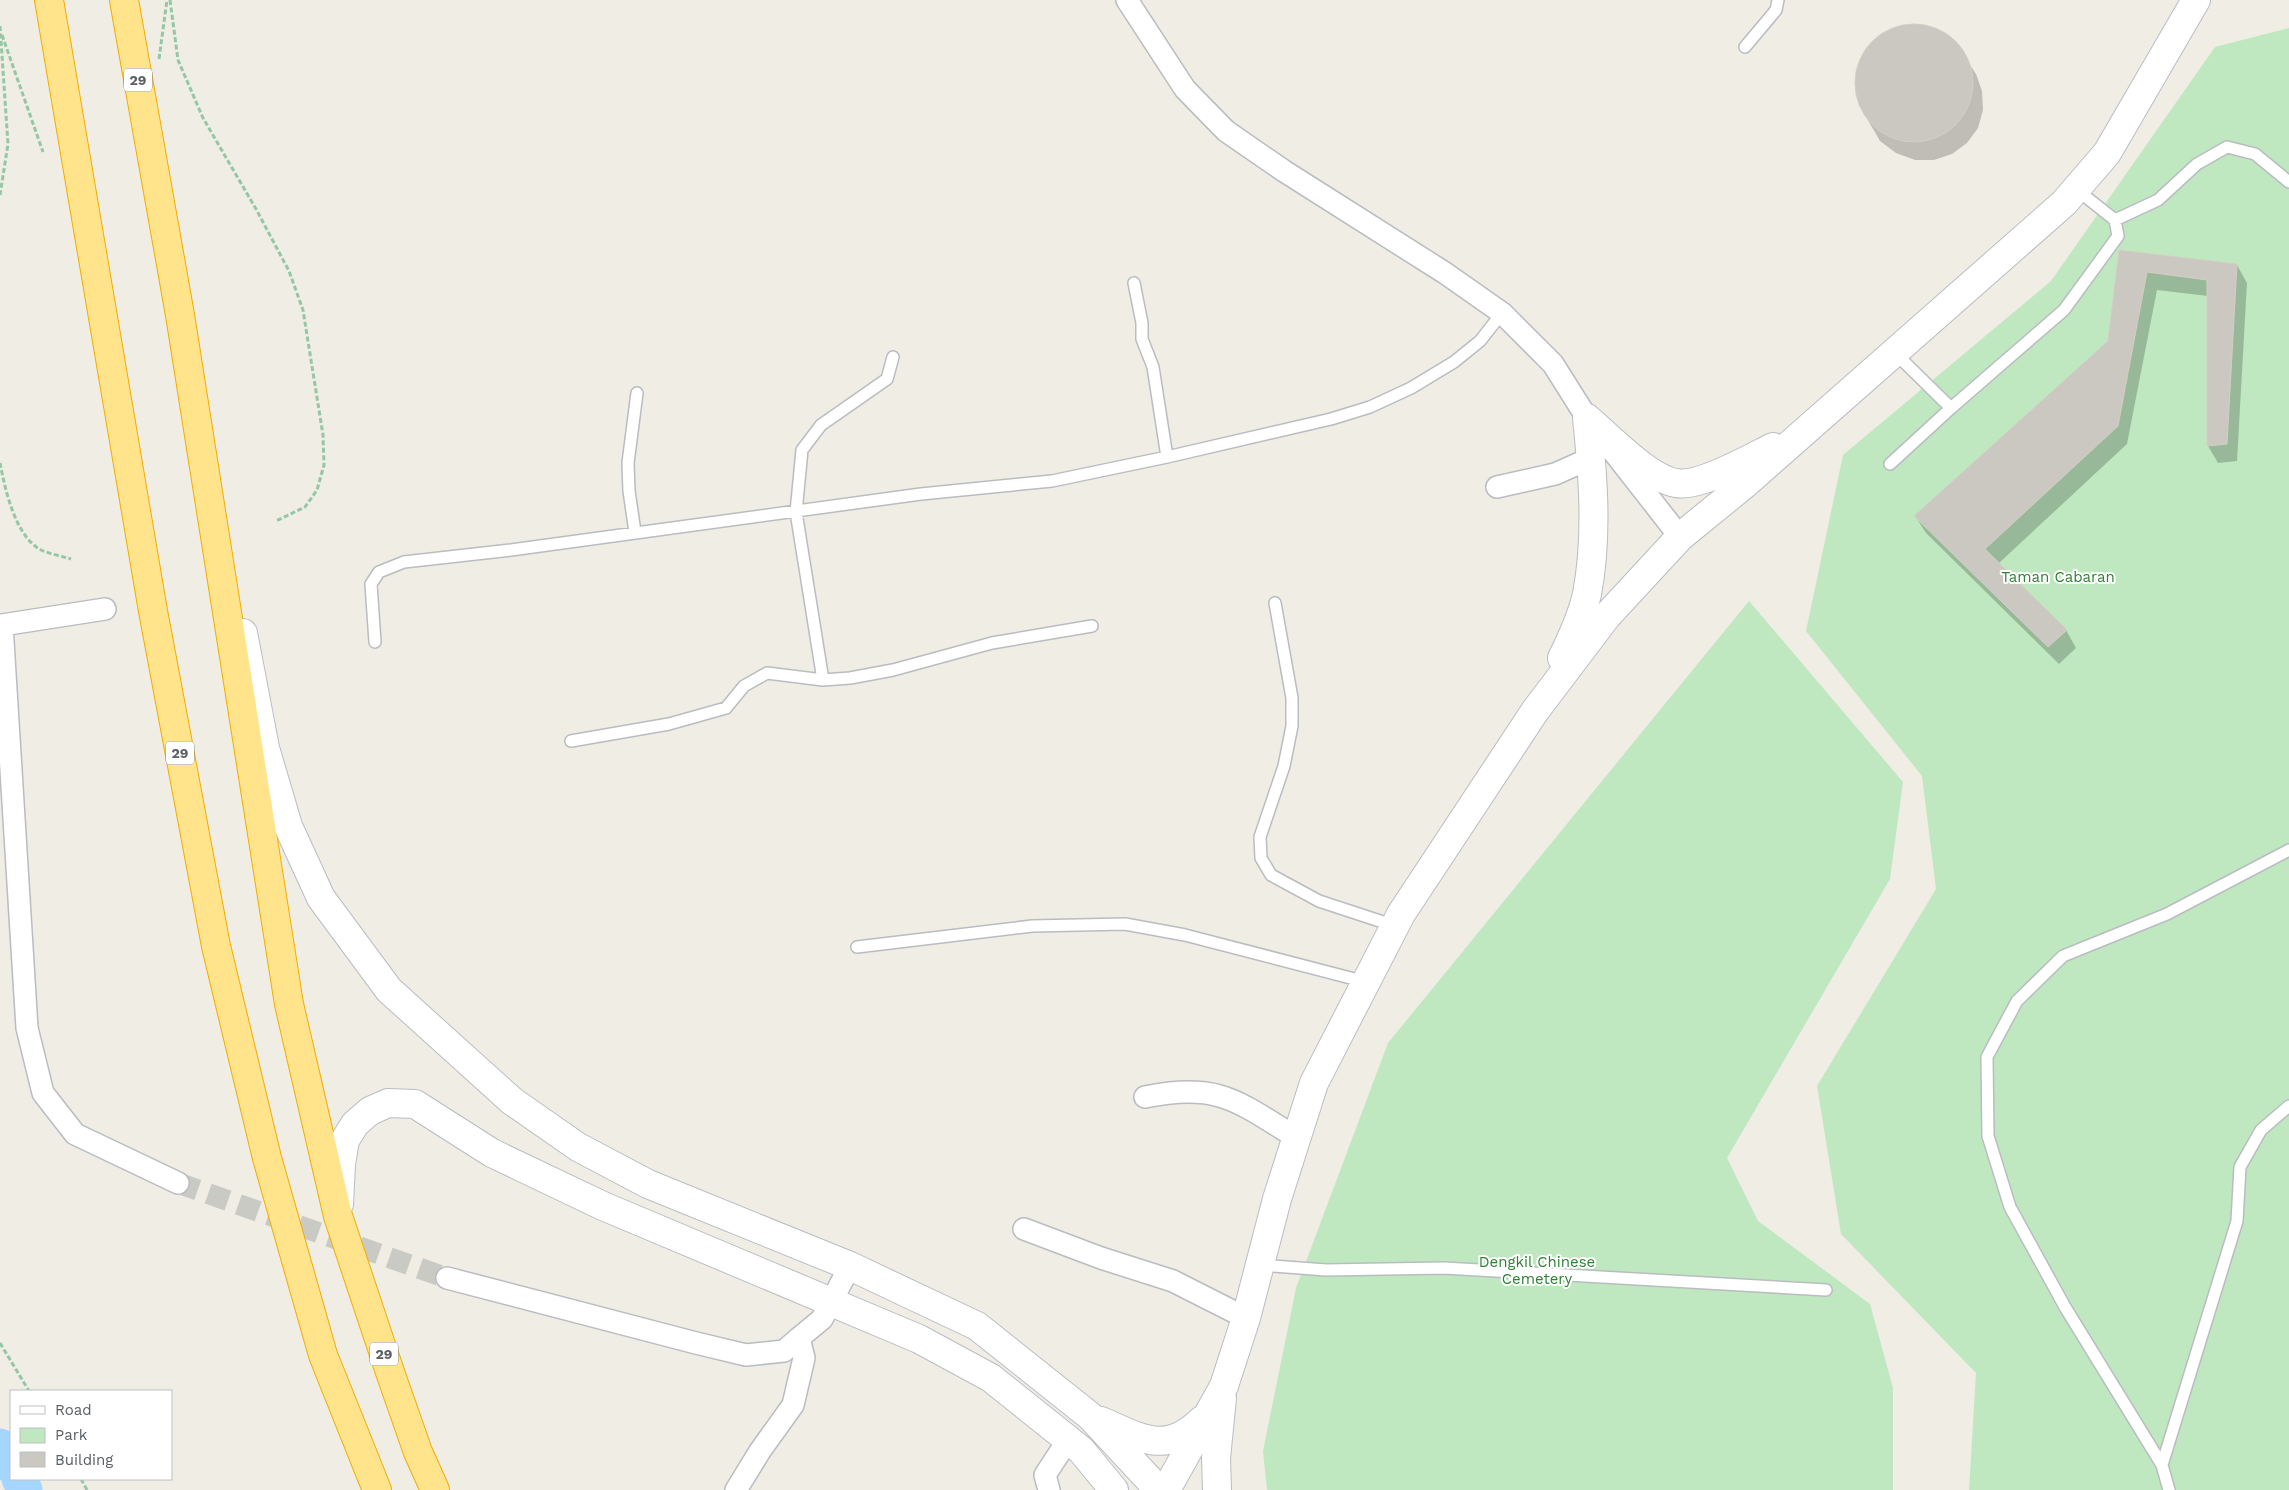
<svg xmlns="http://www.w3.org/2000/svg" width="2289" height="1490" font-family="'Work Sans',sans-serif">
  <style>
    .green { fill: #bfe8c0 }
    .shadow { fill: #0003 }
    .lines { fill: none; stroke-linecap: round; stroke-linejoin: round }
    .river { stroke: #a4d6ff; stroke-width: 35 }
    .building { fill: #cac8c1; stroke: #d4cfc2 }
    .street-tunnel { stroke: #cacac4; stroke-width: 21; stroke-dasharray: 21 11; stroke-linecap: butt }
    .lane-casing { stroke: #b9bcc1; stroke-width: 14 }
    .street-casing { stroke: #b9bcc1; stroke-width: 24 }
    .secondary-casing { stroke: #b9bdc3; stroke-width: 30 }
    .highway-casing { stroke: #f3ac00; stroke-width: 30 }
    .path { stroke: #96c7a5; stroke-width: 3; stroke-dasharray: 5 2.5; stroke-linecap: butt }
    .lane { stroke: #fff; stroke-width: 11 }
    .street { stroke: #fff; stroke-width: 21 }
    .secondary { stroke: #fff; stroke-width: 28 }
    .highway { stroke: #ffe48b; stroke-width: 28 }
    .labels { text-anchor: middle; stroke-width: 4; stroke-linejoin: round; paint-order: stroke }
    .shield { fill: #fff; stroke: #8d9093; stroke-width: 1 }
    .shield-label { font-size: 14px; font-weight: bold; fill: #5c6065 }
    .park-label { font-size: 15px; fill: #308235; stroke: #fff }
  </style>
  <rect width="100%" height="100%" fill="#efede4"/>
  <path class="green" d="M 2289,28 L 2289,1490 L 1969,1490 L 1976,1373 L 1841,1234 L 1817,1086 L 1936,889 L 1922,776 L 1806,631 L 1843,455 L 2051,281 L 2215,47 Z
    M 1749,601 L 1903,782 L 1890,879 L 1727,1158 L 1758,1221 L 1870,1304 L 1893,1388 L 1893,1490 L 1267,1490 L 1263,1451 L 1296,1288 L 1388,1043 Z"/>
  <path class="shadow" d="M 1920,25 L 1938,30 L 1954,41 L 1976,74 L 1982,91 L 1983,110 L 1978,128 L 1967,143 L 1952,154 L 1934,160 L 1915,160 L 1896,153 L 1880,141 L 1859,105 L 1855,85 L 1858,66 L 1867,48 L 1881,34 L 1900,26 Z
    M 2120,252 L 2237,265 L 2247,283 L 2237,461 L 2218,463 L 2208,446 L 2208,296 L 2157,290 L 2127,444 L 1998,564 L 2066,630 L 2076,648 L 2059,664 L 1926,533 L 1915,516 L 2110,342 Z"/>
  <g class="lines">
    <path class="river" d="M 0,1446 L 11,1466
      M 19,1479 L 25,1490"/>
  </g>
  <path class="building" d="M1855 83a59 59 0 1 1 118 0a59 59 0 1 1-118 0Z
    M 2119,250 L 2237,264 L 2227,444 L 2207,446 L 2207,280 L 2147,272 L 2118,426 L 1985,549 L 2067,630 L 2048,647 L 1914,516 L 2108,341 Z"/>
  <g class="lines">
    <path class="street-tunnel" d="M 178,1183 L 447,1278"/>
    <defs>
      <path id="lane" d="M 1745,47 L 1776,10 L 1778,0
        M 2115,220 L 2158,200 L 2197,164 L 2227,147 L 2255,154 L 2289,182
        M 1134,283 L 1142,323 L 1142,339 L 1153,367 L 1167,457
        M 1894,352 L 1951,408 L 2064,310 L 2118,236 L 2115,220 L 2076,189
        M 1890,464 L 1951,408
        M 635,532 L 629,491 L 628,463 L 637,393
        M 1275,603 L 1292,698 L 1292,726 L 1284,766 L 1260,837 L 1261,858 L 1271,875 L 1319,901 L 1395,926
        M 375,642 L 371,584 L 379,572 L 404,562 L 511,550 L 921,494 L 1052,481 L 1167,457 L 1331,419 L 1370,407 L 1411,388 L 1454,362 L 1480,341 L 1502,313
        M 823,680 L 796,512 L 802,450 L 821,425 L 887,379 L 893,357
        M 571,741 L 669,724 L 726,708 L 744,686 L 767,673 L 823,680 L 850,678 L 893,670 L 992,643 L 1092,626
        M 857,947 L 1032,926 L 1125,924 L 1185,935 L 1366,982
        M 1260,1265 L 1326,1270 L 1444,1268 L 1826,1290
        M 2162,1465 L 2237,1221 L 2240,1167 L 2261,1130 L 2289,1106
        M 2169,1490 L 2162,1465 L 2065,1307 L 2010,1207 L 1988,1136 L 1987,1057 L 2017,1001 L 2063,956 L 2167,914 L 2289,850"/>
      <path id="street" d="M 1127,0 L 1185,89 L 1226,131 L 1284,171 L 1445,273 L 1502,313 L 1553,364 L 1587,418 L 1680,537
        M 1497,487 L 1555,474 L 1591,458
        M 0,625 L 2,625 L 27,1028 L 43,1093 L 75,1134 L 178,1183
        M 2,625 L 105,609
        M 1145,1097 C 1218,1082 1237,1101 1297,1138
        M 1024,1229 L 1101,1258 L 1173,1281 L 1246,1318
        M 447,1278 L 696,1343 L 746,1355 L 784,1351 L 799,1338 L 822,1319 L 850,1266
        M 736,1490 L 760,1451 L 793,1405 L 804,1358 L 799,1338
        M 1049,1490 L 1045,1475 L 1068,1440"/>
      <path id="secondary" d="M 1587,418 C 1609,437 1648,478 1676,483 C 1699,488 1751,458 1773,447
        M 243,633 L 265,748 L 288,826 L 321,898 L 389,990 L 512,1101 L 578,1147 L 648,1184 L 850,1266 L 977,1326 L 1090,1416 L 1159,1490
        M 1562,658 C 1572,638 1582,616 1587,594 C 1598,535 1593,476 1587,418
        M 339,1204 L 341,1164 L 345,1140 L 355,1124 L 370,1111 L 388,1103 L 415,1104 L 492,1153 L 603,1206 L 919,1339 L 991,1378 L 1081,1450 L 1114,1490
        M 1101,1421 C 1141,1438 1165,1456 1202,1420
        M 1166,1490 L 1224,1386 L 1246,1318 L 1277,1199 L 1314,1083 L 1401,914 L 1535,711 L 1607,616 L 1680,537 L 1745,484 L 2064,203 L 2107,153 L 2196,0
        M 1217,1490 L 1216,1458 L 1222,1398"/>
      <path id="highway" d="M 49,0 L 153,611 L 216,946 L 267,1158 L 323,1355 L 377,1490
        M 124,0 L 180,315 L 289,1004 L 338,1216 L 391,1375 L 418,1452 L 435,1490"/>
    </defs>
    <use href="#lane" class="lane-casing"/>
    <use href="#street" class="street-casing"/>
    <use href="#secondary" class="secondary-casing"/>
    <use href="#highway" class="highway-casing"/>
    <path class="path" d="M 170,0 L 178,60 L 203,118 L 256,209 L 289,271 L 303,310 L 323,435 L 324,465 L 317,490 L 305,507 L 276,521
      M 0,26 L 8,144 L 0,195
      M 2,35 L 43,152
      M 159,59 L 167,0
      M 0,463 C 5,489 15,536 41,550 C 50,554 61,556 71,559
      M 0,1343 L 29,1391
      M 81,1479 L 87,1490"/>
    <use href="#lane" class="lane"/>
    <use href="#street" class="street"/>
    <use href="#secondary" class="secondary"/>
    <use href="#highway" class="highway"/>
  </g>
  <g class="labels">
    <g class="shield">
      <rect x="124" y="68.5" width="28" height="23" rx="4"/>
      <rect x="166" y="741.5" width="28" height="23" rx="4"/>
      <rect x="370" y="1342.5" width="28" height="23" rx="4"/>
    </g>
    <g class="shield-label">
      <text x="138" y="85">29</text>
      <text x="180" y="758">29</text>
      <text x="384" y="1359">29</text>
    </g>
    <g class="park-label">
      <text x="2058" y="582">Taman Cabaran</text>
      <text x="1537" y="1267">Dengkil Chinese<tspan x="1537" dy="17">Cemetery</tspan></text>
    </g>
  </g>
  <rect x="10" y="1390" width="162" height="90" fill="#ffffff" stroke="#bebfc1"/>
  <rect x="20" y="1406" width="25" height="8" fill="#ffffff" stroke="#bebfc1"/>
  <text x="55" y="1415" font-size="15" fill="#5c6065">Road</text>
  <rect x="20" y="1428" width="25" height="15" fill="#bfe8c0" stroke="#bebfc1"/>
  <text x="55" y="1440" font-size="15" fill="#5c6065">Park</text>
  <rect x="20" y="1452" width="25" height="15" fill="#cac8c1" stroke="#bebfc1"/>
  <text x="55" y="1465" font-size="15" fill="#5c6065">Building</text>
</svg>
